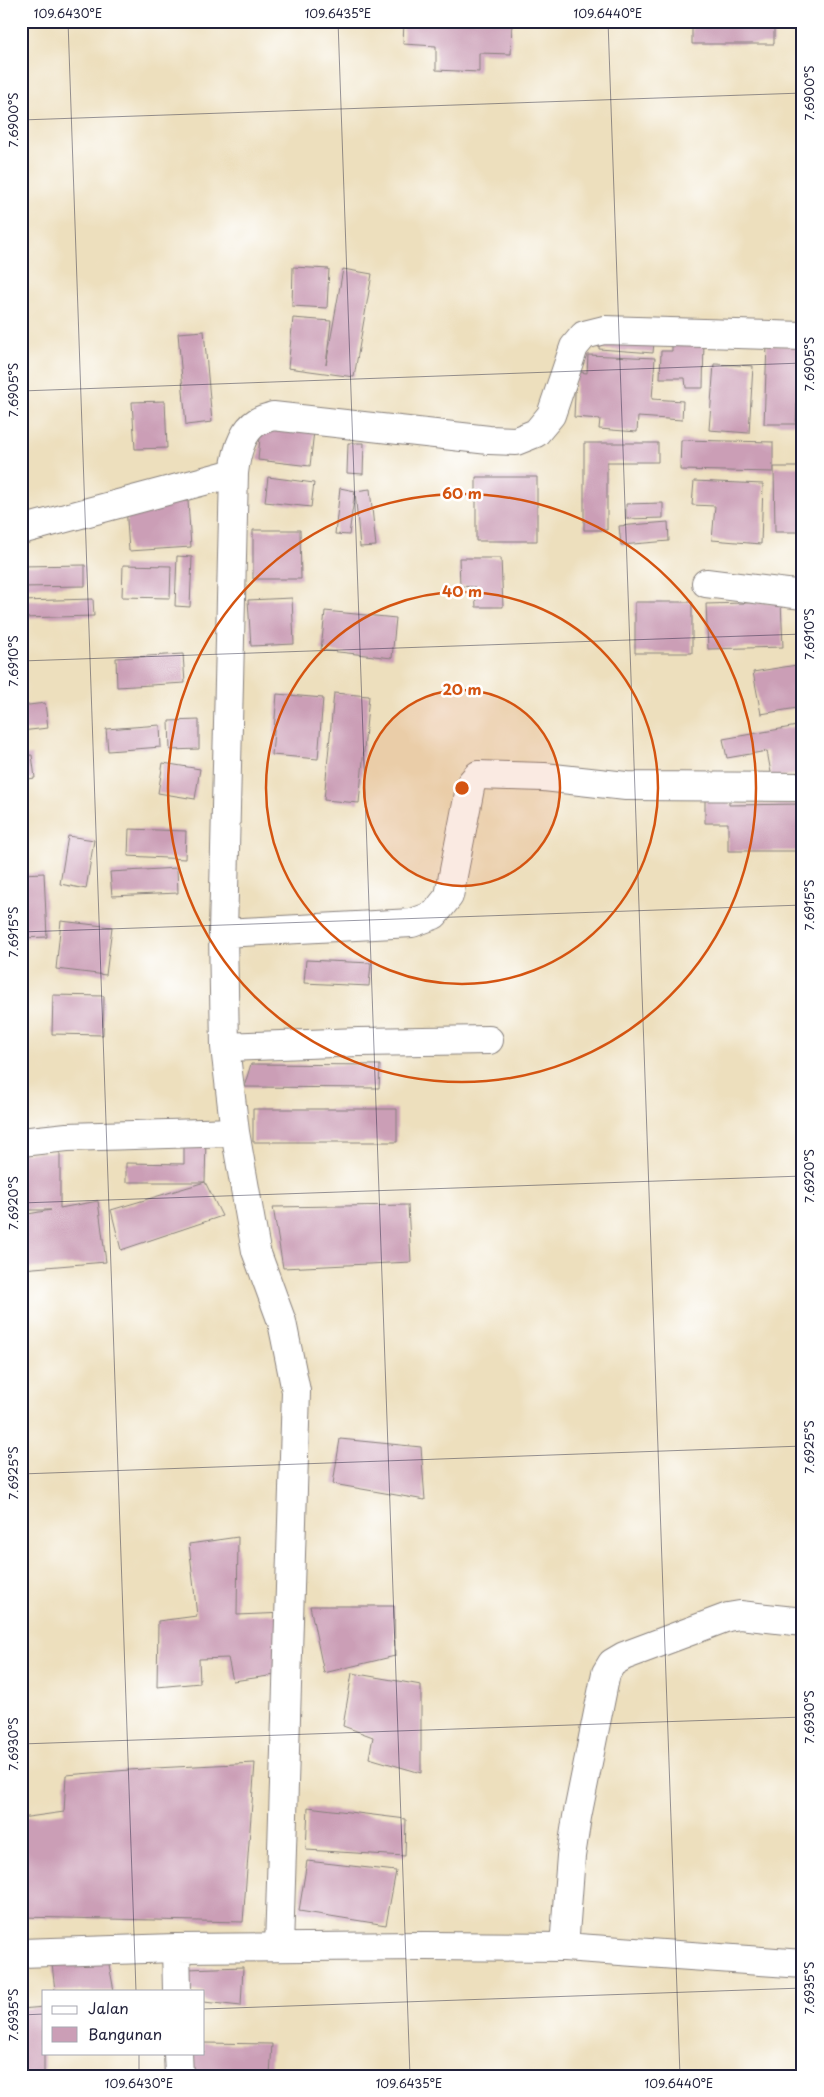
<svg xmlns="http://www.w3.org/2000/svg" width="824" height="2097" font-family="'Playpen Sans',sans-serif">
  <style>
    .building { fill: #cb9eb6 }
    .lines { fill: none; stroke-linecap: round; stroke-linejoin: round }
    .minor-casing { stroke: #88807c; stroke-width: 30 }
    .minor { stroke: #fff; stroke-width: 28 }
    .ticks { fill: none; stroke: #22223b; stroke-width: 1; stroke-opacity: 0.45 }
    .ring { fill: none; stroke: #d45411; stroke-width: 2.5 }
    .centre { fill: #d45411; stroke: #fff; stroke-width: 2.5 }
    .ring-label { font-size: 15px; text-anchor: middle; font-weight: bold; fill: #d45411; stroke: #fff; stroke-width: 5; stroke-linejoin: round; paint-order: stroke }
    .neatline { fill: none; stroke: #22223b; stroke-width: 2 }
    .ticks-label { font-size: 12px; text-anchor: middle; fill: #22223b }
  </style>
  <rect width="100%" height="100%" fill="#fff"/>
  <filter id="ink" filterUnits="userSpaceOnUse"><feTurbulence type="fractalNoise" baseFrequency=".02" numOctaves="2"/><feDisplacementMap in="SourceGraphic" scale="10" xChannelSelector="R" yChannelSelector="G"/><feConvolveMatrix kernelMatrix="1 2 1 2 8 2 1 2 1" color-interpolation-filters="sRGB"/></filter>
  <filter id="wash" filterUnits="userSpaceOnUse"><feTurbulence type="fractalNoise" baseFrequency=".0096" numOctaves="4" result="noise"/><feDisplacementMap in="SourceGraphic" scale="20" xChannelSelector="R" yChannelSelector="G"/><feGaussianBlur stdDeviation="1.12" result="paint"/><feColorMatrix in="noise" values="0 0 0 0 0 0 0 0 0 0 0 0 0 0 0 0 0 1.4 0 .05"/><feComposite in="paint" operator="in"/></filter>
  <g filter="url(#wash)">
    <rect width="100%" height="100%" fill="#eddfbd"/>
    <g id="blocks">
      <path class="building" d="M 404,21 L 512,21 L 511,54 L 479,53 L 479,72 L 436,70 L 436,46 L 403,44 Z
        M 692,21 L 774,21 L 774,44 L 692,44 Z
        M 786,21 L 803,21 L 803,25 L 786,25 Z
        M 293,267 L 329,269 L 327,308 L 292,306 Z
        M 343,269 L 372,274 L 354,377 L 288,368 L 293,318 L 331,321 L 326,365 Z
        M 204,331 L 212,422 L 186,425 L 178,333 Z
        M 599,337 L 654,342 L 653,353 L 599,349 Z
        M 672,339 L 704,339 L 703,388 L 686,388 L 685,378 L 660,378 L 661,351 L 672,351 Z
        M 767,345 L 801,346 L 803,381 L 798,381 L 796,424 L 764,424 Z
        M 588,355 L 655,358 L 652,399 L 683,401 L 682,420 L 638,417 L 637,432 L 599,429 L 600,419 L 574,417 L 576,372 L 587,373 Z
        M 714,364 L 753,366 L 749,433 L 709,430 Z
        M 165,401 L 167,448 L 135,449 L 132,402 Z
        M 261,426 L 314,431 L 310,466 L 258,460 Z
        M 681,440 L 773,442 L 773,472 L 680,470 Z
        M 348,443 L 364,443 L 363,474 L 347,473 Z
        M 584,443 L 658,443 L 658,462 L 607,462 L 607,530 L 584,530 Z
        M 774,467 L 803,467 L 803,532 L 775,532 Z
        M 268,477 L 314,483 L 311,507 L 265,502 Z
        M 476,477 L 537,477 L 537,541 L 476,541 Z
        M 694,481 L 763,484 L 761,544 L 712,540 L 715,506 L 692,505 Z
        M 340,488 L 355,491 L 349,535 L 335,534 Z
        M 370,489 L 376,546 L 360,547 L 355,491 Z
        M 188,501 L 191,547 L 129,551 L 126,505 Z
        M 663,503 L 663,518 L 626,519 L 626,504 Z
        M 668,522 L 669,541 L 621,545 L 619,526 Z
        M 253,530 L 300,530 L 301,579 L 253,579 Z
        M 177,556 L 192,557 L 190,607 L 175,606 Z
        M 459,558 L 501,558 L 503,607 L 476,607 L 475,587 L 460,586 Z
        M 85,565 L 85,586 L 21,587 L 21,566 Z
        M 123,565 L 171,566 L 170,598 L 122,597 Z
        M 292,598 L 294,644 L 251,646 L 248,600 Z
        M 93,599 L 94,616 L 21,618 L 21,601 Z
        M 635,602 L 692,602 L 692,653 L 635,653 Z
        M 781,602 L 783,647 L 708,649 L 706,604 Z
        M 325,611 L 396,618 L 392,658 L 321,650 Z
        M 183,654 L 185,683 L 117,687 L 116,658 Z
        M 803,664 L 803,707 L 761,714 L 753,672 Z
        M 334,693 L 369,696 L 359,803 L 324,800 Z
        M 277,694 L 323,698 L 318,759 L 272,755 Z
        M 45,703 L 48,728 L 21,731 L 21,706 Z
        M 199,720 L 199,749 L 170,750 L 169,721 Z
        M 160,725 L 161,747 L 108,751 L 106,729 Z
        M 803,725 L 803,773 L 772,778 L 767,751 L 727,758 L 723,739 Z
        M 32,755 L 35,778 L 21,780 L 21,756 Z
        M 163,763 L 200,769 L 195,799 L 158,793 Z
        M 728,787 L 729,805 L 803,804 L 803,851 L 728,851 L 728,823 L 705,823 L 705,788 Z
        M 129,829 L 186,831 L 185,859 L 128,856 Z
        M 68,836 L 94,840 L 86,889 L 60,884 Z
        M 177,868 L 178,893 L 112,896 L 110,872 Z
        M 44,873 L 47,937 L 21,938 L 21,874 Z
        M 61,921 L 112,927 L 106,975 L 56,969 Z
        M 306,960 L 371,963 L 369,986 L 304,983 Z
        M 53,995 L 104,996 L 103,1035 L 52,1034 Z
        M 251,1064 L 380,1065 L 379,1088 L 244,1087 Z
        M 253,1109 L 397,1109 L 397,1142 L 253,1142 Z
        M 184,1138 L 206,1138 L 205,1182 L 126,1182 L 126,1163 L 184,1164 Z
        M 60,1152 L 60,1208 L 98,1201 L 106,1262 L 22,1269 L 22,1215 L 51,1210 L 21,1210 L 21,1153 Z
        M 205,1182 L 222,1216 L 121,1250 L 111,1210 Z
        M 408,1205 L 411,1262 L 283,1268 L 273,1207 Z
        M 340,1439 L 421,1447 L 425,1500 L 333,1484 Z
        M 238,1537 L 237,1615 L 286,1613 L 283,1674 L 233,1681 L 228,1658 L 199,1659 L 200,1683 L 157,1687 L 158,1621 L 197,1616 L 189,1544 Z
        M 310,1606 L 394,1606 L 395,1656 L 324,1673 Z
        M 352,1673 L 421,1685 L 421,1773 L 369,1758 L 373,1737 L 343,1726 Z
        M 255,1763 L 243,1922 L 21,1917 L 21,1818 L 64,1812 L 66,1775 L 155,1768 Z
        M 308,1807 L 406,1819 L 405,1856 L 306,1850 Z
        M 307,1861 L 396,1871 L 386,1925 L 299,1911 Z
        M 108,1959 L 114,1991 L 55,1991 L 52,1964 Z
        M 243,1967 L 241,2006 L 204,2002 L 204,1991 L 188,1991 L 188,1969 Z
        M 44,2007 L 44,2076 L 21,2076 L 21,2009 Z
        M 204,2043 L 272,2044 L 270,2076 L 188,2076 L 189,2053 L 204,2053 Z"/>
    </g>
  </g>
  <g filter="url(#ink)">
    <use href="#blocks" fill-opacity="0" stroke="#88807c" stroke-width="1"/>
    <g class="lines">
      <defs>
        <path id="minor" d="M 234,473 L 223,933 L 225,1047 L 235,1132 L 256,1251 L 282,1322 L 296,1391 L 279,1947
          M 21,530 L 234,473 C 236,456 241,432 257,422 C 262,419 268,418 273,416 L 489,440 L 516,441 L 536,433 L 551,415 L 574,347 L 584,335 L 604,330 L 803,336
          M 706,583 L 803,595
          M 223,933 L 412,923 L 434,915 L 449,896 L 471,783 L 478,775 L 544,777 L 626,786 L 803,787
          M 225,1047 L 359,1042 L 489,1040
          M 21,1142 L 67,1137 L 235,1132
          M 564,1947 L 571,1856 L 577,1817 L 606,1673 L 612,1663 L 624,1656 L 728,1617 L 740,1615 L 803,1622
          M 176,1948 L 177,1991
          M 21,1953 L 176,1948 L 426,1946 L 564,1947 L 803,1964
          M 178,2053 L 179,2076"/>
      </defs>
      <use href="#minor" class="minor-casing"/>
      <use href="#minor" class="minor"/>
    </g>
  </g>
  <path class="ticks" d="M 68,21 L 136,1991M 338,21 L 410,2076M 608,21 L 680,2076M 21,120 L 803,93M 21,391 L 803,363M 21,661 L 803,634M 21,932 L 803,905M 21,1203 L 803,1176M 21,1474 L 803,1446M 21,1744 L 803,1717M 204,2009 L 803,1988M 21,2015 L 44,2014M 139,2053 L 139,2076"/>
  <circle cx="462" cy="788" r="98" fill="#d45411" fill-opacity=".12"/>
  <g class="ring">
    <circle cx="462" cy="788" r="98"/>
    <circle cx="462" cy="788" r="196"/>
    <circle cx="462" cy="788" r="294"/>
  </g>
  <circle cx="462" cy="788" r="8" class="centre"/>
  <g class="ring-label">
    <text x="462" y="499">60 m</text>
    <text x="462" y="597">40 m</text>
    <text x="462" y="695">20 m</text>
  </g>
  <rect width="824" height="2097" fill="none" stroke="#fff" stroke-width="55"/>
  <rect x="42" y="1990" width="162" height="65" fill="#ffffff" stroke="#a7a7b1"/>
  <rect x="52" y="2006" width="25" height="8" fill="#ffffff" stroke="#a7a7b1"/>
  <text x="88" y="2014" font-size="15" fill="#22223b">Jalan</text>
  <rect x="52" y="2027" width="25" height="15" fill="#cb9eb6" stroke="#a7a7b1"/>
  <text x="88" y="2040" font-size="15" fill="#22223b">Bangunan</text>
  <rect x="28" y="28" width="768" height="2042" class="neatline"/>
  <g class="ticks-label">
    <text x="68" y="18">109.6430°E</text>
    <text x="338" y="18">109.6435°E</text>
    <text x="608" y="18">109.6440°E</text>
    <text transform="translate(810 93) rotate(-90)" y="4">7.6900°S</text>
    <text transform="translate(14 120) rotate(-90)" y="4">7.6900°S</text>
    <text transform="translate(810 364) rotate(-90)" y="4">7.6905°S</text>
    <text transform="translate(14 390) rotate(-90)" y="4">7.6905°S</text>
    <text transform="translate(810 634) rotate(-90)" y="4">7.6910°S</text>
    <text transform="translate(14 661) rotate(-90)" y="4">7.6910°S</text>
    <text transform="translate(810 905) rotate(-90)" y="4">7.6915°S</text>
    <text transform="translate(14 932) rotate(-90)" y="4">7.6915°S</text>
    <text transform="translate(810 1176) rotate(-90)" y="4">7.6920°S</text>
    <text transform="translate(14 1203) rotate(-90)" y="4">7.6920°S</text>
    <text transform="translate(810 1447) rotate(-90)" y="4">7.6925°S</text>
    <text transform="translate(14 1473) rotate(-90)" y="4">7.6925°S</text>
    <text transform="translate(810 1717) rotate(-90)" y="4">7.6930°S</text>
    <text transform="translate(14 1744) rotate(-90)" y="4">7.6930°S</text>
    <text transform="translate(810 1988) rotate(-90)" y="4">7.6935°S</text>
    <text transform="translate(14 2015) rotate(-90)" y="4">7.6935°S</text>
    <text x="139" y="2088">109.6430°E</text>
    <text x="409" y="2088">109.6435°E</text>
    <text x="679" y="2088">109.6440°E</text>
  </g>
</svg>
